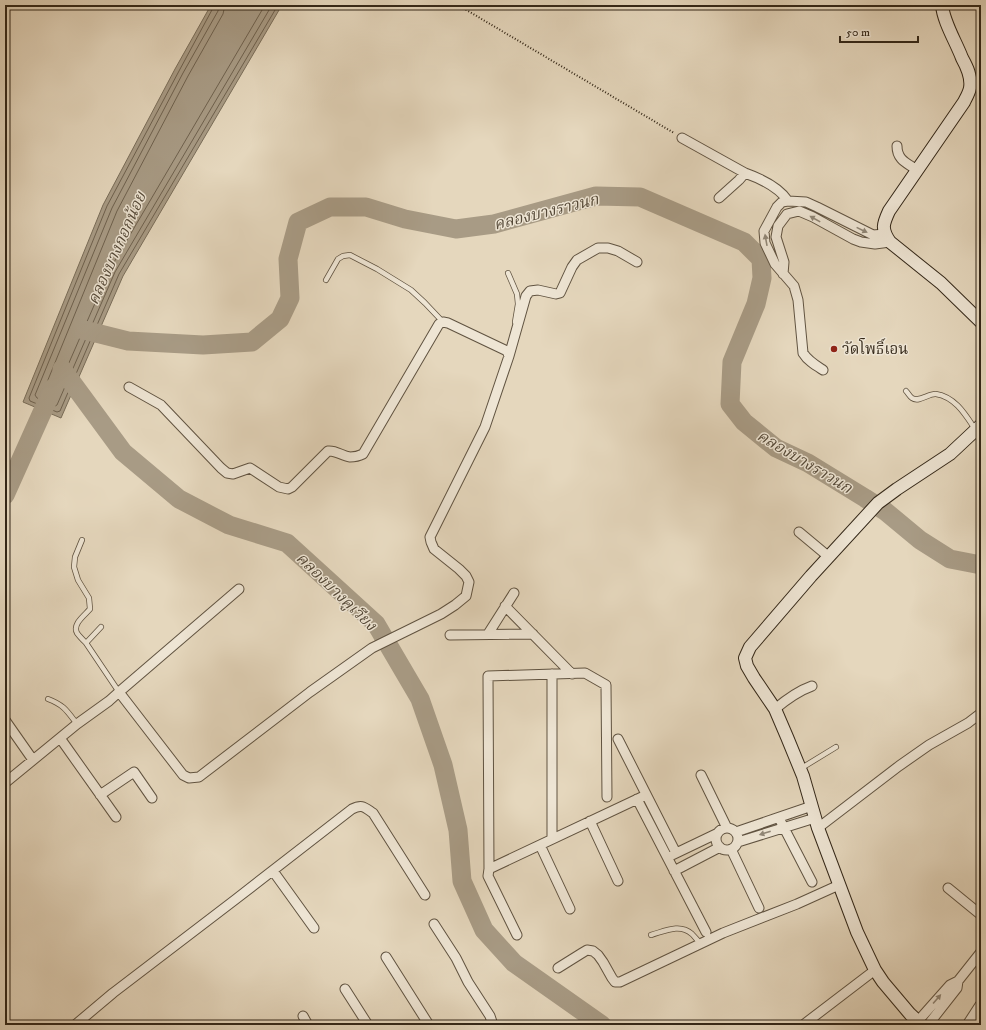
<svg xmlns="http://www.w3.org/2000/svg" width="986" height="1030" font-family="'IM FELL DW Pica','Noto Serif Thai',serif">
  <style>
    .water { fill: #a89b85; stroke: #796d59 }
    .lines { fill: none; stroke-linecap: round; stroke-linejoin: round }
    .shore { stroke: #6e614e; stroke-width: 1 }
    .river { stroke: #a89b85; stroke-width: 19 }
    .lane-casing { stroke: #605341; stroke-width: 6 }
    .street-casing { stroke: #605341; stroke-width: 11 }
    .secondary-casing { stroke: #332718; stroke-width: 14 }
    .path { stroke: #332718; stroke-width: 2; stroke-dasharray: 1 2; stroke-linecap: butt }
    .lane { stroke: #eee5d4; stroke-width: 4.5 }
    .street { stroke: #eee5d4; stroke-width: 9 }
    .secondary { stroke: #eee5d4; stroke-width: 12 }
    .oneway { fill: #908676 }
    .poi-dot { fill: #8f2418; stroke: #eee5d4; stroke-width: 1.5 }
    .labels { text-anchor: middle; stroke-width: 3; stroke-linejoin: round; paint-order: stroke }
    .poi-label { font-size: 15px; fill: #332718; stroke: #eee5d4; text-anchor: start }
    .water-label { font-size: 16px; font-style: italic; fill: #564a39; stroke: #eee5d4 }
  </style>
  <rect width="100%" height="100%" fill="#e5d7bd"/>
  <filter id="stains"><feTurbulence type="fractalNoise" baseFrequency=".005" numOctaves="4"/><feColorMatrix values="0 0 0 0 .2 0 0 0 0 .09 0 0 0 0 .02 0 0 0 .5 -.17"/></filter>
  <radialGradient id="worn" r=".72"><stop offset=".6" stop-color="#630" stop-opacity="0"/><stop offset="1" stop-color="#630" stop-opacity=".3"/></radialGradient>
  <path class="water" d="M 211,5 L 282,5 L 123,276 L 61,418 L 23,402 L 103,205 L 175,69 Z"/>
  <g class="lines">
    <path class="shore" d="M 214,5 L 213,8 L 179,71 L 107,206 L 29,398 L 30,401 L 57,412 L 60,411 L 119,274 L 278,5
      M 219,5 L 218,11 L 183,73 L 112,208 L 35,395 L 37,398 L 55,406 L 57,405 L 115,272 L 272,5
      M 225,5 L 223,14 L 188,76 L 117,211 L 43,392 L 44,395 L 52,398 L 54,397 L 110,269 L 265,5"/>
    <path class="river" d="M 80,329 L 128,341 L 203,345 L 252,342 L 280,319 L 290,298 L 288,259 L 298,222 L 330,207 L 366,207 L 405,219 L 456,229 L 494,224 L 596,196 L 640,197 L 744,242 L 761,259 L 762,278 L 756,304 L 732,362 L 730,404 L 744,422 L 776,448 L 808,463 L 865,498 L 885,511 L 920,540 L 950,559 L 981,565
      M 62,369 L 123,452 L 179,499 L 229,525 L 287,543 L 376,624 L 420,699 L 443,765 L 458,830 L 462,881 L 484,930 L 514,963 L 602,1025
      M 5,495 L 53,388"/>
    <defs>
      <path id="lane" d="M 508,273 L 517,294 L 518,304 L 515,322
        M 326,280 L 338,259 L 343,256 L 350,255 L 377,269 L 411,290 L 425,303 L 443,322
        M 906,391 C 908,393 910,397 912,398 C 919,403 929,393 936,394 C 955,397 965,414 975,429
        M 82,540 L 75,557 L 74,567 L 78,580 L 89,598 L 90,609 C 85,615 72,624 77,633 C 79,636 83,640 86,643
        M 101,627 L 86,643 L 119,692
        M 48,699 C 64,705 67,711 77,724
        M 800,769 L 836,747
        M 651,935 C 665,931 680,923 692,934 C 695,937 698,941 701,944"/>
      <path id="street" d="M 682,138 L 745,173
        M 897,146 C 897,160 907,163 917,170
        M 719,198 L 739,180 L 745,173 C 759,178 779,187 788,201
        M 783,274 L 784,262 L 776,237 L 778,226 L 787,214 L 799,211 L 813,217 L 853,239 L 861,242 L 875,244 L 890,242
        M 509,356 L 526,296 L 530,291 L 538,290 L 556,294 L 560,293 L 572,267 L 577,260 L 598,248 L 608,248 L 618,251 L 637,262
        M 823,370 C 815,365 808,361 803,353 L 798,300 L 794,286 L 775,264 L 765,243 L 764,231 L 777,207 L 782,202 L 788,201 L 806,202 L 817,207 L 873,235 L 885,234
        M 799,532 L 829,557
        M 505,606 L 572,674
        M 488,634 L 514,593
        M 450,635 L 533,634
        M 552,674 L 552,839
        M 119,692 L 239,589
        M 775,709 C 787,699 798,691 812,686
        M 5,720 L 33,760
        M 60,738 L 116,817
        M 618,739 L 676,853
        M 701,775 L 727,828
        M 5,783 L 77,724 L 109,701 L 119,692 L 183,775 L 189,778 L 199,777 L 310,692 L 372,648 L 441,614 L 455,605 L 466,596 L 469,582 L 466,576 L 459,569 L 434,549 L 431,542 L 430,537 L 485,427 L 509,356 L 507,351 L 448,323 L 443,322 L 439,324 L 363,454 C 359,456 354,457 350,457 C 342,456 336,450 328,451 L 292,487 L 288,489 L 279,487 L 250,468 L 233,474 L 227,473 L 221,468 L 161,405 L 129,387
        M 100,795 L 134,772 L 152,798
        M 607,797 L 606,685 L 585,673 L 488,676 L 489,869 L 646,795
        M 637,799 L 706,932
        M 590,821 L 618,881
        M 781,822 L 812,882
        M 818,828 L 899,766 L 929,745 L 968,723 L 981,713
        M716 839a11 11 0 1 1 22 0a11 11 0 1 1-22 0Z
        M 736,832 L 812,806
        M 738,842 L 815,818
        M 540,845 L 570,909
        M 731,849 L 759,908
        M 670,856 L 718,833
        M 489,869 L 488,876 L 517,935
        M 273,871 L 314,928
        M 674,871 L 720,847
        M 948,888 L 981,915
        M 434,924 L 456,958 L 468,982 L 490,1016 L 493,1025
        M 386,957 L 429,1025
        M 558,968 L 582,953 L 587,950 L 593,951 L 598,955 L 603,962 L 612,978 L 615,982 L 620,982 L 723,933 L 797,904 L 839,885
        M 345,989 L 368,1025
        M 303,1016 L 308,1025
        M 918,1021 L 950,985 L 958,981 L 981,952
        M 75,1025 L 113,993 L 236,899 L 352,809 C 362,804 364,807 373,813 L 425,895
        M 803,1025 L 875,970
        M 928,1025 L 957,988 L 958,981
        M 967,1025 L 980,1005"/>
      <path id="secondary" d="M 942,5 C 943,21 956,42 962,58 C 967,67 972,77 970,88 C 969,93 966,98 964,102 L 889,211 C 883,224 881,229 890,242 L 941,283 L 981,322
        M 922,1025 L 910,1014 L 883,982 L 875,970 L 857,932 L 818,828 L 803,776 L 787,737 L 775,709 L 754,678 L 747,666 L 745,658 L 750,647 L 811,576 L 878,503 L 897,489 L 950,454 L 981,425"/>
    </defs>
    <use href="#lane" class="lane-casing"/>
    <use href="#street" class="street-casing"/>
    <use href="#secondary" class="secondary-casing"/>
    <path class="path" d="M 458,5 L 674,133"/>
    <use href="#lane" class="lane"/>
    <use href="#street" class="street"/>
    <use href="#secondary" class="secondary"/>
  </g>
  <defs><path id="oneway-solid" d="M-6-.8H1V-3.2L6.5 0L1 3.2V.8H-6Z"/></defs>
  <g class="oneway">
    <use href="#oneway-solid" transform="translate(815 219) rotate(-151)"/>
    <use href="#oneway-solid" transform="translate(862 230) rotate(26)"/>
    <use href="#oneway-solid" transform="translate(766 240) rotate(-100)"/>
    <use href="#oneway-solid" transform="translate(765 833) rotate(162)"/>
    <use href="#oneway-solid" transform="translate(937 999) rotate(-49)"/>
  </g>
  <circle class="poi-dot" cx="834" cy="349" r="4"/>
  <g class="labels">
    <g class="poi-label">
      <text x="842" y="354">วัดโพธิ์เอน</text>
    </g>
    <g class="water-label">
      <text transform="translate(546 211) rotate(-14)" y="6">คลองบางราวนก</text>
      <text transform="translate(116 248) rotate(-66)" y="6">คลองบางกอกน้อย</text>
      <text transform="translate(805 461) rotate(31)" y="6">คลองบางราวนก</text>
      <text transform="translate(337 591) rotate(44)" y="6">คลองบางคูเวียง</text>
    </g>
  </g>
  <rect width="986" height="1030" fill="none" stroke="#e5d7bd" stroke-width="20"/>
  <rect x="6" y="6" width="974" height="1018" fill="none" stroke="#332718" stroke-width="2"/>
  <rect x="10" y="10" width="966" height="1010" fill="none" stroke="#332718"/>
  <path d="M840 36v6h78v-6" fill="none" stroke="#332718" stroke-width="2"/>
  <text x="846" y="36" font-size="12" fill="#332718" stroke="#eee5d4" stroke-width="3" paint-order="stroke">50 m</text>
  <rect width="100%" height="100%" filter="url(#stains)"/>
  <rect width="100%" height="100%" fill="url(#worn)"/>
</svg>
